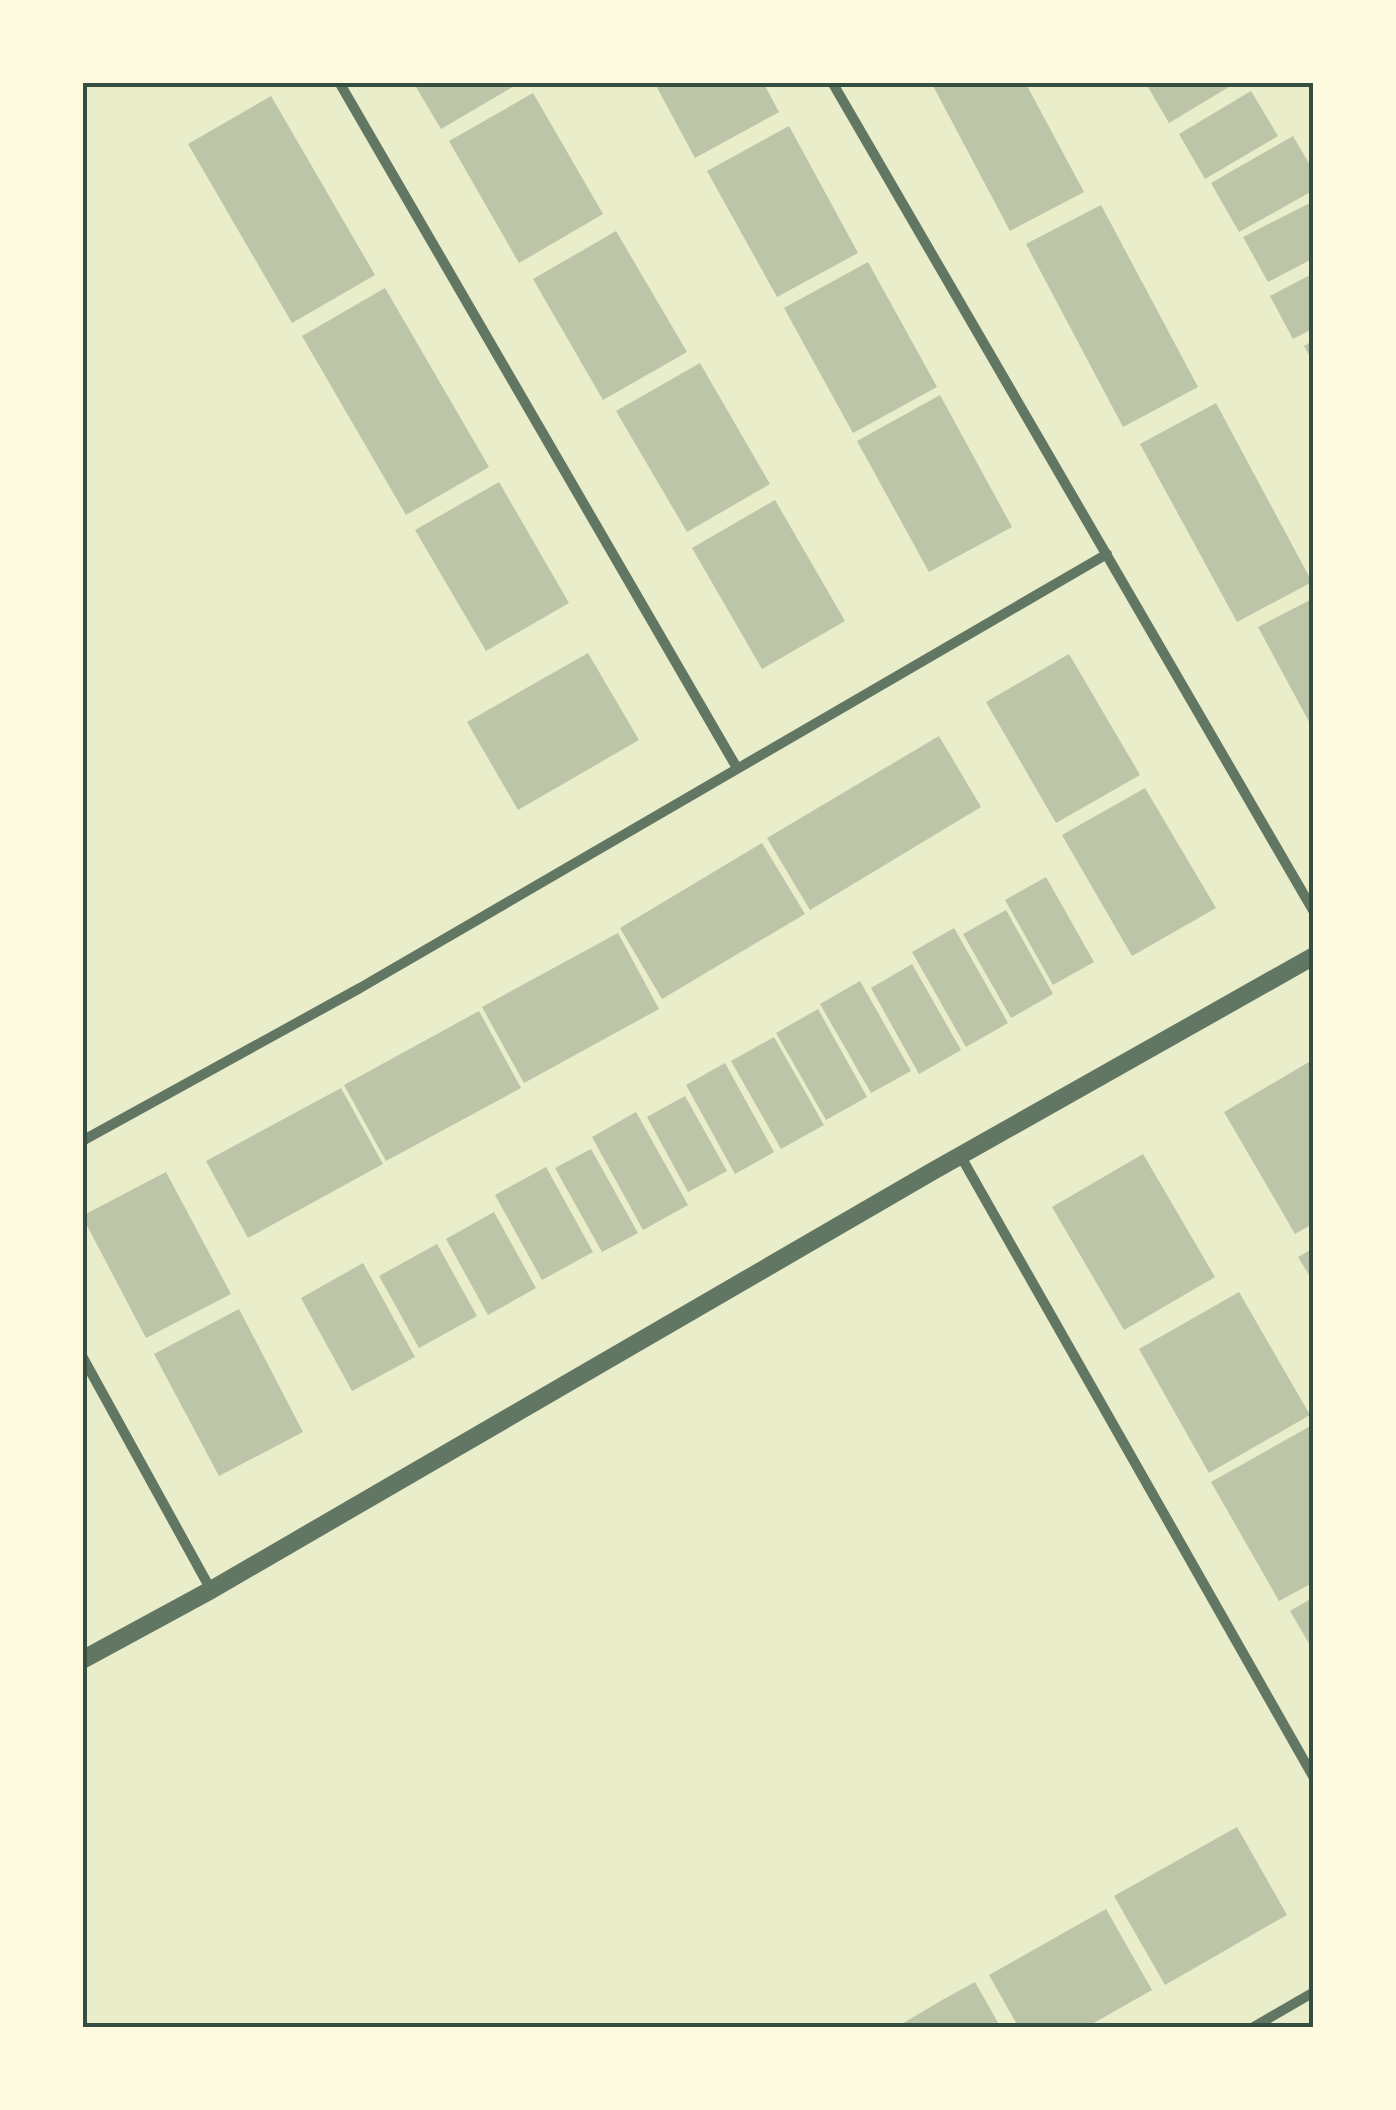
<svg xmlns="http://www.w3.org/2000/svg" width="1396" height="2110" font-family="Mulish,sans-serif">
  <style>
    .building { fill: #bcc5a7 }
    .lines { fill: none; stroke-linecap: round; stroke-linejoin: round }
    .minor { stroke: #617663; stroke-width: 10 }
    .tertiary { stroke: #617663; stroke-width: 18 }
    .neatline { fill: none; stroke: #344e41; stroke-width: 4 }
  </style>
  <rect width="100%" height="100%" fill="#e9edc9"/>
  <path class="building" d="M 413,82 L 521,82 L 441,129 Z
    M 654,82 L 763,82 L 779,112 L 695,158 Z
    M 931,82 L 1025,82 L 1084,192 L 1010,231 Z
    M 1145,82 L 1237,82 L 1169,123 Z
    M 1251,91 L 1278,136 L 1205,179 L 1179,134 Z
    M 533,93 L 603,214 L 519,263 L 449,141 Z
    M 271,96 L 375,275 L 292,323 L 188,144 Z
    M 789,126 L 858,253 L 777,297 L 707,171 Z
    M 1293,136 L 1314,172 L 1314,190 L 1239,232 L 1211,183 Z
    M 1314,201 L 1314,258 L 1268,282 L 1243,237 Z
    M 1101,205 L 1198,387 L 1123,427 L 1026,244 Z
    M 616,231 L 687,352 L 603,400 L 533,279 Z
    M 868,262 L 937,387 L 853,433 L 784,308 Z
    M 1314,273 L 1314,328 L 1293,339 L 1270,296 Z
    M 385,288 L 489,467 L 406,515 L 302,336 Z
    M 1314,340 L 1314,364 L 1304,346 Z
    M 700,363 L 770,484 L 687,532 L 616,411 Z
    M 940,395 L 1012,527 L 929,572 L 857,441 Z
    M 1216,403 L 1312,582 L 1237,622 L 1140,444 Z
    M 499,482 L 569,603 L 486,651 L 415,530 Z
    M 775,500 L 845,621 L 762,669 L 692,548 Z
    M 1314,598 L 1314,731 L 1258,627 Z
    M 588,653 L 639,740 L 518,810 L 467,722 Z
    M 1069,654 L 1140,775 L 1056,823 L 986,702 Z
    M 939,736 L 981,807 L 810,910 L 767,838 Z
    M 1145,788 L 1216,908 L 1132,956 L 1062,835 Z
    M 762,843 L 805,914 L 662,999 L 620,928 Z
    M 1046,877 L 1094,962 L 1053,985 L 1005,900 Z
    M 1006,910 L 1053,994 L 1011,1018 L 963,934 Z
    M 954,928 L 1008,1023 L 966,1047 L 912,952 Z
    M 618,933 L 659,1009 L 524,1083 L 482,1007 Z
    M 912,964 L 961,1050 L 919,1074 L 871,988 Z
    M 860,981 L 911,1071 L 871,1093 L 820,1004 Z
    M 818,1009 L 867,1097 L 826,1120 L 776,1033 Z
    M 479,1011 L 521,1088 L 386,1161 L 344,1085 Z
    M 774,1037 L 824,1125 L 781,1149 L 731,1061 Z
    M 1314,1059 L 1314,1223 L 1295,1234 L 1224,1112 Z
    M 725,1063 L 774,1152 L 735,1174 L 686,1085 Z
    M 341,1088 L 383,1164 L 248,1238 L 206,1161 Z
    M 685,1096 L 727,1171 L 688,1192 L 647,1117 Z
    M 636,1112 L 688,1205 L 643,1230 L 592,1137 Z
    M 591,1149 L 638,1233 L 602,1252 L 555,1168 Z
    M 1143,1154 L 1215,1277 L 1124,1330 L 1052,1207 Z
    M 546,1167 L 593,1252 L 542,1280 L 495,1195 Z
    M 166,1172 L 231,1294 L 146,1338 L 82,1216 Z
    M 494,1212 L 536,1288 L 488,1315 L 446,1239 Z
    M 437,1244 L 477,1316 L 419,1348 L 379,1276 Z
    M 1314,1248 L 1314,1283 L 1298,1257 Z
    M 363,1263 L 415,1357 L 352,1391 L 301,1298 Z
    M 1239,1292 L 1310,1415 L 1209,1473 L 1139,1349 Z
    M 239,1309 L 303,1432 L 219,1476 L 154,1354 Z
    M 1314,1424 L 1314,1582 L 1279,1601 L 1211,1482 Z
    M 1314,1597 L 1314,1652 L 1290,1611 Z
    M 1237,1827 L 1287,1915 L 1165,1985 L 1114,1896 Z
    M 1106,1909 L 1152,1990 L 1085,2028 L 1019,2028 L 989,1975 Z
    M 975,1982 L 1001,2028 L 895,2028 L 944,1999 Z"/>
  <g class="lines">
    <path class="minor" d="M 339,82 L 737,768
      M 832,82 L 1314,912
      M 82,1141 L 360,988 L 1107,554
      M 960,1155 L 1314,1778
      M 82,1356 L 211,1590
      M 1252,2028 L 1314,1992"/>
    <path class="tertiary" d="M 82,1660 L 211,1590 L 933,1171 L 1314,956"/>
  </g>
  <rect width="1396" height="2110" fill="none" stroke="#fefae0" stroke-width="170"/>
  <rect x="85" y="85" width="1226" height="1940" class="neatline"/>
</svg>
